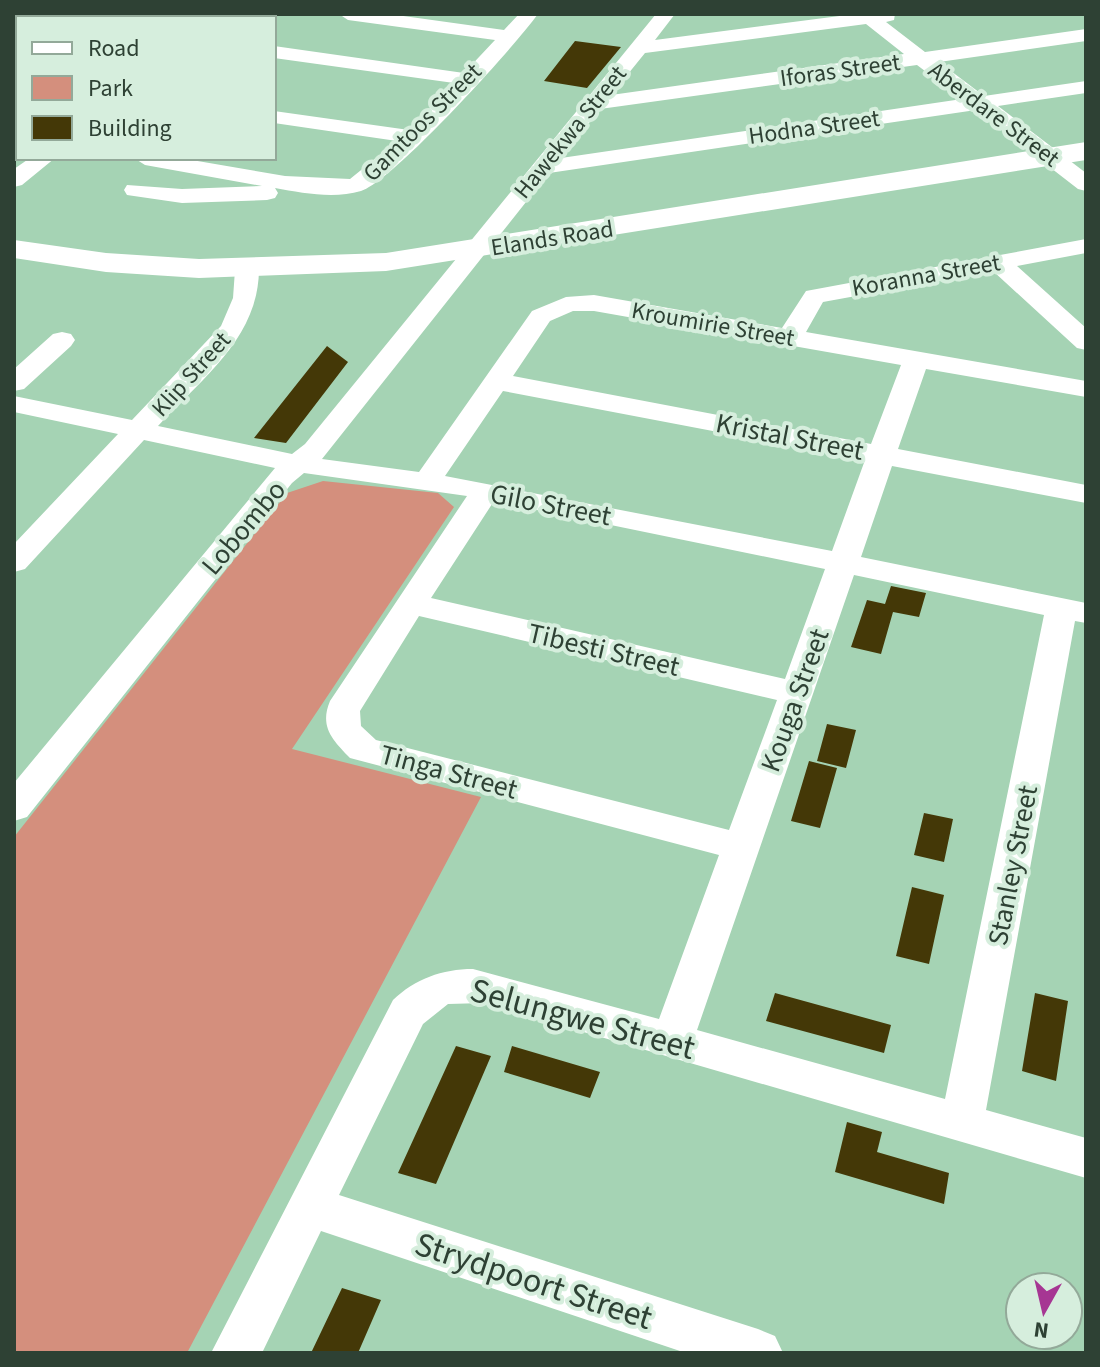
<svg xmlns="http://www.w3.org/2000/svg" width="1100" height="1367" font-family="'Source Sans 3',sans-serif">
  <style>
    .green { fill: #d48f7d }
    .building { fill: #443807 }
    .lines { fill: none; stroke-linecap: round; stroke-linejoin: round }
    .street { fill: #fff; fill-rule: evenodd }
    .secondary { fill: #fff; fill-rule: evenodd }
    .labels { text-anchor: middle; stroke-width: 8; stroke-linejoin: round; paint-order: stroke }
    .far-street-label { font-size: 24px; fill: #2e4134; stroke: #d6eedd }
    .street-label { font-size: 28px; fill: #2e4134; stroke: #d6eedd }
    .near-street-label { font-size: 34px; fill: #2e4134; stroke: #d6eedd }
  </style>
  <rect width="100%" height="100%" fill="#a5d3b4"/>
  <path class="green" d="M 323,481 L 438,493 L 454,507 L 292,749 L 481,797 L 187,1353 L 14,1353 L 14,837 L 287,493 Z"/>
  <path class="building" d="M 575,41 L 621,47 L 587,88 L 544,81 Z
    M 327,346 L 348,362 L 286,443 L 254,438 Z
    M 891,586 L 926,593 L 919,617 L 893,612 L 881,654 L 851,647 L 867,600 L 885,604 Z
    M 827,724 L 856,730 L 846,768 L 817,761 Z
    M 809,761 L 837,768 L 820,828 L 791,821 Z
    M 924,813 L 953,819 L 944,862 L 914,855 Z
    M 912,887 L 944,895 L 929,964 L 896,956 Z
    M 775,993 L 891,1025 L 884,1053 L 766,1021 Z
    M 1035,993 L 1068,1001 L 1056,1081 L 1022,1071 Z
    M 456,1046 L 491,1056 L 436,1184 L 398,1173 Z
    M 512,1046 L 600,1072 L 590,1098 L 504,1072 Z
    M 847,1122 L 882,1132 L 877,1152 L 949,1173 L 944,1204 L 835,1172 Z
    M 342,1288 L 381,1300 L 358,1353 L 311,1353 Z"/>
  <g class="lines">
    <path class="street" d="M 14,14 L 40,14 L 42,18 L 18,18 L 18,21 L 14,21 Z
      M 222,14 L 243,14 L 241,18 L 220,18 Z
      M 339,14 L 389,14 L 504,30 L 519,14 L 538,14 C 514,47 394,180 361,191 C 334,199 302,193 275,188 L 278,193 L 275,198 L 267,200 L 182,203 L 127,195 L 124,190 L 127,185 L 182,189 L 262,186 L 145,165 L 134,158 L 180,158 L 285,176 L 350,179 L 397,141 L 274,123 L 274,111 L 409,130 L 454,83 L 274,58 L 274,46 L 464,73 L 495,40 L 348,20 Z
      M 656,14 L 675,14 L 655,40 L 855,14 L 895,14 L 894,20 L 886,22 L 925,52 L 1086,29 L 1086,41 L 939,62 L 984,96 L 1086,81 L 1086,93 L 998,106 L 1086,173 L 1086,191 L 1078,189 L 976,110 L 549,173 L 322,459 L 419,472 L 532,311 L 566,297 L 594,295 L 782,328 L 806,291 L 1086,239 L 1086,253 L 1017,266 L 1086,328 L 1086,350 L 1077,348 L 993,271 L 823,302 L 806,332 L 1086,381 L 1086,397 L 926,369 L 898,449 L 1086,485 L 1086,503 L 892,466 L 861,557 L 1086,603 L 1086,623 L 1075,621 L 986,1110 L 1086,1138 L 1086,1178 L 484,1003 L 448,1004 L 423,1024 L 339,1195 L 758,1329 L 775,1336 L 783,1353 L 686,1353 L 321,1231 L 262,1353 L 211,1353 L 393,1000 C 415,979 442,969 473,969 L 659,1019 L 719,855 L 350,758 C 333,740 319,727 330,701 L 467,496 L 304,473 L 292,483 L 27,817 L 14,821 L 14,783 L 275,468 L 144,440 L 25,569 L 14,572 L 14,544 L 118,434 L 14,412 L 14,396 L 132,420 L 221,326 L 233,298 L 235,270 L 247,263 L 259,270 C 258,339 202,378 158,426 L 292,454 L 305,444 ZM 866,24 L 904,54 L 611,95 L 645,53 ZM 917,65 L 962,99 L 561,158 L 600,109 ZM 573,311 L 594,311 L 901,365 L 871,444 L 513,376 L 550,321 ZM 503,391 L 865,460 L 832,551 L 445,476 ZM 494,501 L 825,569 L 785,679 L 431,598 ZM 854,575 L 1044,615 L 945,1099 L 697,1030 ZM 419,616 L 777,700 L 729,830 L 376,740 L 361,726 L 360,711 Z
      M 14,72 L 18,72 L 18,84 L 14,84 Z
      M 14,130 L 18,131 L 18,143 L 14,142 Z
      M 30,158 L 55,158 L 22,185 L 14,187 L 14,169 Z
      M 62,332 L 71,334 L 75,340 L 71,346 L 24,389 L 14,391 L 14,369 L 53,334 Z"/>
    <path class="secondary" d="M 1086,142 L 1086,160 L 386,271 L 199,278 L 106,272 L 14,258 L 14,240 L 106,253 L 199,259 L 386,253 Z"/>
  </g>
  <g class="labels">
    <g class="far-street-label">
      <text transform="translate(840 70) rotate(-8)" y="8">Iforas Street</text>
      <text transform="translate(994 114) rotate(37)" y="8">Aberdare Street</text>
      <text transform="translate(422 122) rotate(-45)" y="8">Gamtoos Street</text>
      <text transform="translate(814 127) rotate(-8)" y="8">Hodna Street</text>
      <text transform="translate(570 132) rotate(-51)" y="8">Hawekwa Street</text>
      <text transform="translate(552 238) rotate(-9)" y="8">Elands Road</text>
      <text transform="translate(926 275) rotate(-10)" y="8">Koranna Street</text>
      <text transform="translate(713 324) rotate(10)" y="8">Kroumirie Street</text>
      <text transform="translate(191 374) rotate(-48)" y="8">Klip Street</text>
    </g>
    <g class="street-label">
      <text transform="translate(790 436) rotate(11)" y="10">Kristal Street</text>
      <text transform="translate(551 504) rotate(11)" y="10">Gilo Street</text>
      <text transform="translate(243 527) rotate(-50)" y="10">Lobombo</text>
      <text transform="translate(604 649) rotate(13)" y="10">Tibesti Street</text>
      <text transform="translate(794 700) rotate(-70)" y="10">Kouga Street</text>
      <text transform="translate(449 771) rotate(15)" y="10">Tinga Street</text>
      <text transform="translate(1012 865) rotate(-79)" y="10">Stanley Street</text>
    </g>
    <g class="near-street-label">
      <text transform="translate(583 1018) rotate(15)" y="12">Selungwe Street</text>
      <text transform="translate(534 1280) rotate(18)" y="12">Strydpoort Street</text>
    </g>
  </g>
  <rect width="1100" height="1367" fill="none" stroke="#2e4134" stroke-width="32"/>
  <rect x="16" y="16" width="260" height="144" fill="#d6eedd" stroke="#93a999" stroke-width="2"/>
  <rect x="32" y="42" width="40" height="12" fill="#ffffff" stroke="#93a999" stroke-width="2"/>
  <text x="88" y="56" font-size="24" fill="#2e4134">Road</text>
  <rect x="32" y="76" width="40" height="24" fill="#d48f7d" stroke="#93a999" stroke-width="2"/>
  <text x="88" y="96" font-size="24" fill="#2e4134">Park</text>
  <rect x="32" y="116" width="40" height="24" fill="#443807" stroke="#93a999" stroke-width="2"/>
  <text x="88" y="136" font-size="24" fill="#2e4134">Building</text>
  <g transform="translate(1044 1311) rotate(188)"><circle r="38" fill="#d6eedd" stroke="#93a999" stroke-width="2"/>
  <path d="M0-6L14 30L0 20L-14 30Z" fill="#a63693"/>
  <text y="-12" font-size="22" font-weight="bold" text-anchor="middle" fill="#2e4134">N</text>
  </g>
</svg>
